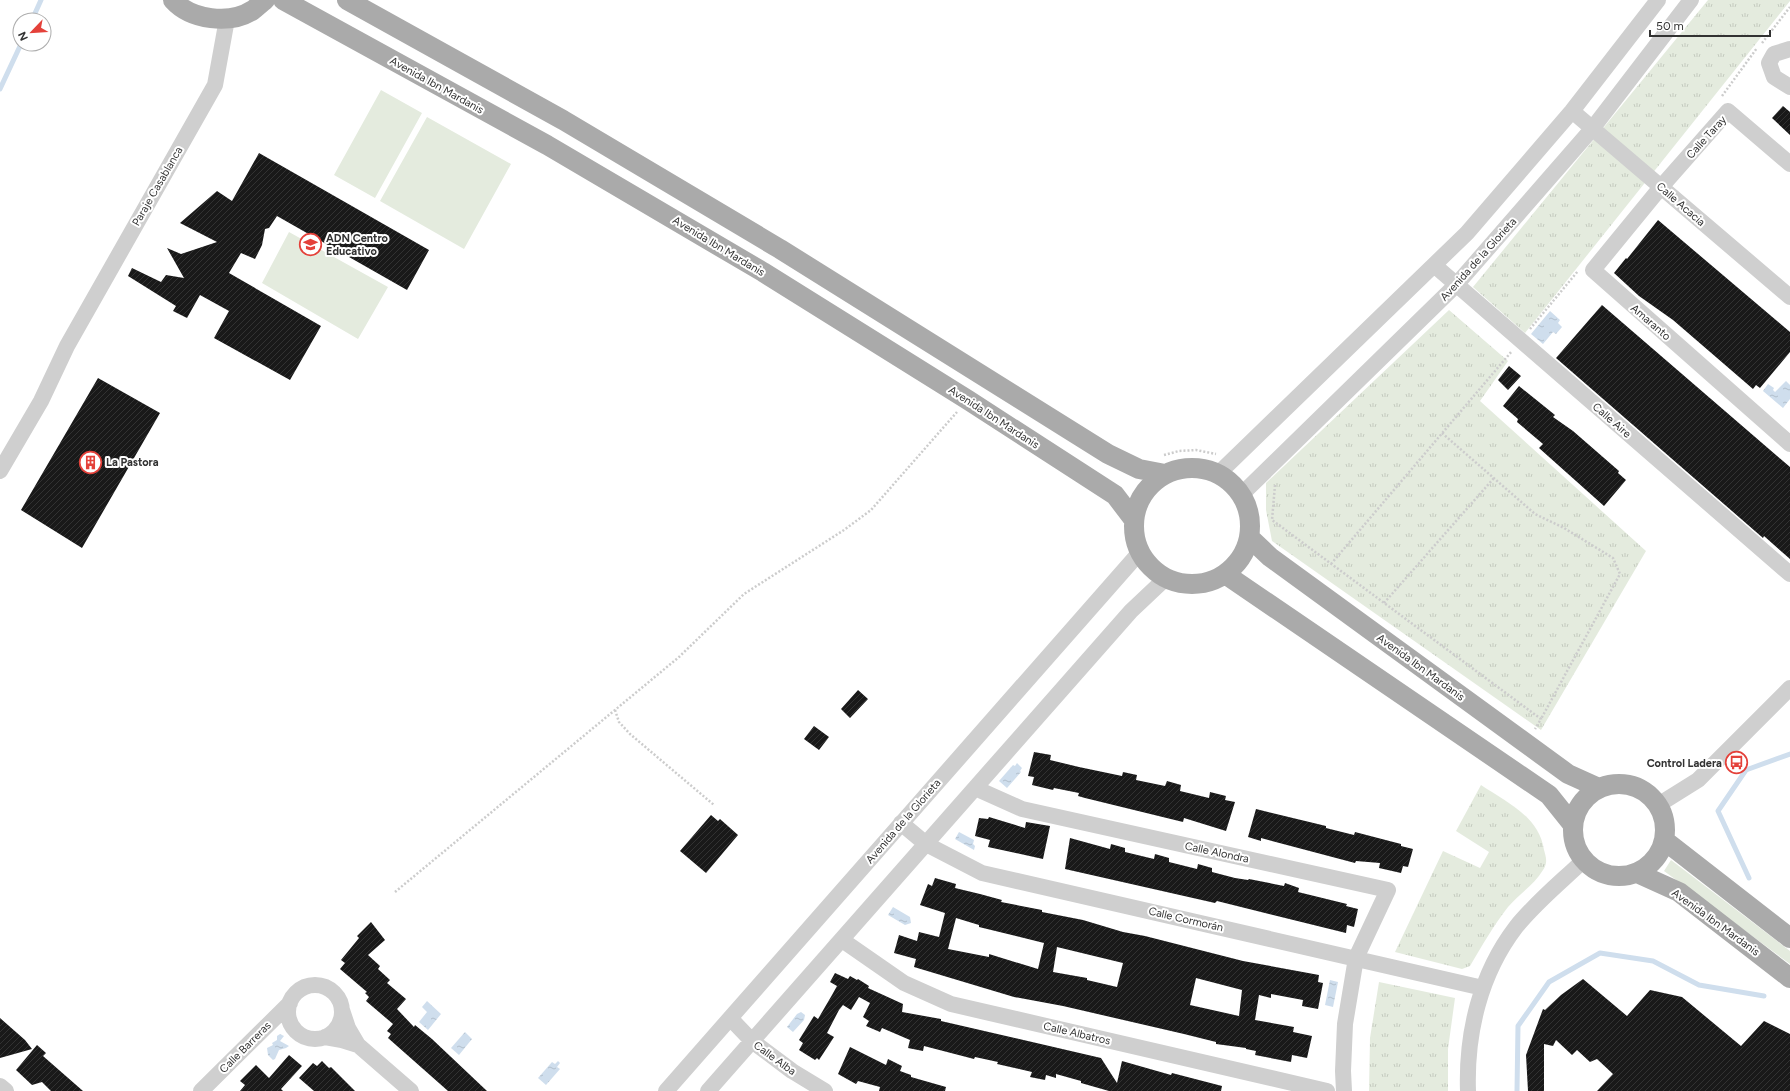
<svg xmlns="http://www.w3.org/2000/svg" width="1790" height="1091" font-family="Figtree,sans-serif">
  <style>
    .grass { fill: #e4ebde }
    .park { fill: url(#park-tufts) }
    .water { fill: url(#water-ripples) }
    .lines { fill: none; stroke-linecap: round; stroke-linejoin: round }
    .stream { stroke: #cfdeed; stroke-width: 5 }
    .building { fill: url(#building-hatch); fill-rule: evenodd }
    .path { stroke: #ccc; stroke-width: 2.5; stroke-dasharray: 2 2; stroke-linecap: butt }
    .minor { stroke: #cfcfcf; stroke-width: 16 }
    .major { stroke: #aaa; stroke-width: 20 }
    .labels { text-anchor: middle; stroke-width: 4; stroke-linejoin: round; paint-order: stroke }
    .street-label { font-size: 11px; fill: #323232; stroke: #fff }
    .poi-label { font-size: 11px; font-weight: bold; fill: #323232; stroke: #fff; text-anchor: start }
  </style>
  <defs>
    <pattern id="park-tufts" width="24" height="20" patternUnits="userSpaceOnUse"><rect width="24" height="20" fill="#e4ebde"/><path d="M3 7l-1-3M5 7V3M7 7l1-3M15 17l-1-3M17 17v-4M19 17l1-3" fill="none" stroke="#c4cabf"/></pattern>
    <pattern id="water-ripples" width="26" height="14" patternUnits="userSpaceOnUse"><rect width="26" height="14" fill="#cfdeed"/><path d="M2 4q2-2 4 0t4 0M15 11q2-2 4 0t4 0" fill="none" stroke="#b2bfcc"/></pattern>
    <pattern id="building-hatch" width="6" height="6" patternUnits="userSpaceOnUse"><rect width="6" height="6" fill="#191919"/><path d="M-1 1l2-2M0 6l6-6M5 7l2-2" fill="none" stroke="#323232"/></pattern>
  </defs>
  <rect width="100%" height="100%" fill="#fff"/>
  <path class="grass" d="M 381,90 L 422,113 L 375,198 L 334,175 Z
    M 427,117 L 511,164 L 464,249 L 380,201 Z
    M 289,232 L 388,287 L 358,339 L 262,283 Z
    M 1671,860 L 1790,951 L 1790,964 L 1664,871 Z"/>
  <path class="park" d="M 1708,0 L 1790,0 L 1790,1 L 1525,333 L 1473,287 Z
    M 1449,310 L 1508,361 L 1480,401 L 1646,551 L 1541,730 L 1272,541 L 1266,510 L 1266,483 Z
    M 1481,785 C 1506,802 1539,816 1544,850 C 1546,857 1548,863 1543,870 C 1534,885 1519,894 1508,907 C 1493,926 1482,946 1470,966 L 1462,969 L 1395,952 L 1443,851 L 1480,868 L 1489,852 L 1456,831 Z
    M 1379,982 L 1455,998 L 1448,1049 L 1448,1091 L 1369,1091 L 1370,1038 Z"/>
  <path class="water" d="M 1550,311 L 1560,320 L 1558,323 L 1562,327 L 1556,334 L 1553,332 L 1543,344 L 1531,334 Z
    M 1786,381 L 1790,385 L 1790,399 L 1783,408 L 1763,391 L 1768,384 L 1774,388 L 1773,390 L 1775,392 Z
    M 1017,763 L 1022,768 L 1020,771 L 1021,772 L 1007,788 L 999,781 L 1013,765 L 1015,766 Z
    M 959,832 L 974,840 L 973,844 L 975,846 L 974,850 L 955,839 Z
    M 893,907 L 910,917 L 911,923 L 905,925 L 888,915 Z
    M 1330,980 L 1338,982 L 1333,1007 L 1325,1005 Z
    M 427,1001 L 441,1014 L 428,1030 L 419,1022 L 427,1012 L 422,1007 Z
    M 801,1012 L 805,1015 L 804,1020 L 793,1032 L 787,1027 L 797,1014 Z
    M 465,1032 L 472,1039 L 459,1055 L 451,1048 Z
    M 280,1034 L 284,1036 L 280,1041 L 289,1046 L 286,1048 L 279,1050 L 275,1059 L 273,1060 L 268,1055 L 267,1048 L 273,1045 L 272,1043 L 277,1040 L 277,1036 Z
    M 558,1061 L 560,1063 L 557,1067 L 560,1069 L 546,1085 L 538,1078 L 552,1062 L 555,1064 Z"/>
  <g class="lines">
    <path class="stream" d="M 32,20 L 41,0
      M 0,89 L 21,44
      M 1749,878 L 1718,811 L 1746,770 L 1790,754
      M 1517,1091 L 1518,1026 L 1549,982 L 1600,953 L 1653,961 L 1699,985 L 1764,996"/>
  </g>
  <path class="building" d="M 1783,106 L 1790,112 L 1790,135 L 1772,118 Z
    M 259,153 L 429,250 L 407,290 L 277,216 L 269,228 L 265,229 L 262,245 L 255,259 L 241,253 L 229,273 L 321,326 L 290,380 L 214,338 L 229,311 L 200,295 L 187,318 L 173,311 L 176,306 L 128,276 L 132,268 L 161,282 L 166,275 L 184,278 L 167,248 L 181,254 L 217,242 L 180,223 L 217,191 L 232,201 Z
    M 1658,220 L 1790,332 L 1790,352 L 1760,388 L 1756,385 L 1753,389 L 1673,320 L 1639,296 L 1614,273 L 1626,258 L 1627,259 Z
    M 1602,305 L 1790,467 L 1790,559 L 1764,536 L 1763,538 L 1556,358 Z
    M 1509,366 L 1521,376 L 1508,390 L 1498,380 Z
    M 98,378 L 160,413 L 82,548 L 21,510 Z
    M 1519,386 L 1555,415 L 1553,417 L 1573,431 L 1619,471 L 1618,473 L 1626,480 L 1604,506 L 1539,448 L 1543,444 L 1517,422 L 1518,419 L 1503,406 Z
    M 858,690 L 868,699 L 850,718 L 841,709 Z
    M 814,726 L 829,737 L 819,750 L 804,739 Z
    M 1034,752 L 1051,755 L 1050,760 L 1079,767 L 1122,776 L 1123,772 L 1137,775 L 1136,780 L 1165,786 L 1167,781 L 1181,785 L 1180,791 L 1209,798 L 1210,792 L 1226,796 L 1225,800 L 1235,802 L 1226,831 L 1184,818 L 1183,822 L 1085,798 L 1078,796 L 1079,793 L 1054,788 L 1053,790 L 1032,785 L 1034,777 L 1028,776 Z
    M 1256,809 L 1326,826 L 1326,828 L 1354,835 L 1355,832 L 1401,844 L 1401,846 L 1413,849 L 1408,867 L 1403,866 L 1401,873 L 1379,868 L 1380,863 L 1356,861 L 1355,863 L 1261,838 L 1261,841 L 1248,837 Z
    M 711,815 L 718,821 L 720,819 L 738,835 L 706,873 L 680,851 Z
    M 989,817 L 1025,828 L 1026,822 L 1050,826 L 1043,859 L 988,847 L 990,840 L 975,836 L 979,818 L 988,819 Z
    M 1070,838 L 1110,849 L 1111,844 L 1125,848 L 1125,852 L 1154,859 L 1155,854 L 1169,858 L 1169,862 L 1197,869 L 1198,864 L 1212,868 L 1212,872 L 1235,878 L 1248,880 L 1249,879 L 1284,886 L 1285,883 L 1299,888 L 1298,892 L 1347,904 L 1346,906 L 1358,909 L 1354,927 L 1347,925 L 1346,933 L 1217,901 L 1215,903 L 1065,869 Z
    M 935,878 L 956,884 L 955,888 L 980,894 L 1002,900 L 1001,902 L 1042,910 L 1042,912 L 1083,920 L 1123,932 L 1145,936 L 1243,961 L 1319,975 L 1318,982 L 1323,983 L 1318,1009 L 1302,1006 L 1303,1000 L 1271,994 L 1271,998 L 1259,995 L 1255,1020 L 1294,1027 L 1293,1032 L 1312,1036 L 1307,1058 L 1292,1055 L 1291,1062 L 1255,1055 L 1256,1051 L 1246,1049 L 1246,1048 L 1216,1044 L 1216,1042 L 1184,1034 L 1063,1006 L 1014,997 L 914,967 L 916,959 L 894,953 L 899,935 L 917,941 L 919,932 L 939,937 L 945,913 L 920,905 L 928,884 L 932,886 ZM 956,918 L 979,925 L 979,927 L 1044,943 L 1038,969 L 989,954 L 989,957 L 948,949 ZM 1057,947 L 1123,963 L 1117,987 L 1087,980 L 1087,978 L 1053,972 ZM 1196,978 L 1242,990 L 1239,1016 L 1190,1005 Z
    M 371,922 L 385,940 L 368,955 L 380,966 L 378,969 L 390,980 L 387,983 L 406,999 L 397,1009 L 414,1027 L 415,1025 L 432,1039 L 487,1091 L 448,1091 L 388,1038 L 391,1034 L 387,1031 L 393,1024 L 366,1001 L 369,997 L 365,993 L 367,992 L 340,969 L 345,963 L 341,960 L 359,938 L 357,936 Z
    M 835,973 L 848,979 L 850,976 L 857,980 L 858,979 L 869,986 L 868,988 L 903,1004 L 902,1012 L 941,1019 L 941,1021 L 1101,1058 L 1117,1083 L 1122,1061 L 1171,1075 L 1172,1073 L 1222,1086 L 1221,1091 L 1109,1091 L 1081,1083 L 1081,1081 L 1056,1074 L 1056,1078 L 1046,1075 L 1045,1080 L 1030,1077 L 1032,1072 L 997,1064 L 998,1062 L 975,1057 L 974,1059 L 924,1046 L 923,1051 L 908,1048 L 910,1040 L 882,1028 L 880,1032 L 866,1026 L 869,1021 L 863,1017 L 870,1003 L 859,997 L 851,1010 L 843,1005 L 839,1010 L 827,1033 L 834,1037 L 819,1060 L 817,1058 L 815,1060 L 799,1050 L 803,1043 L 799,1040 L 814,1016 L 818,1019 L 832,995 L 837,986 L 830,982 Z
    M 1583,979 L 1627,1016 L 1650,990 L 1682,997 L 1741,1046 L 1764,1021 L 1790,1034 L 1790,1091 L 1597,1091 L 1613,1074 L 1597,1059 L 1590,1062 L 1577,1050 L 1572,1055 L 1556,1040 L 1553,1046 L 1544,1044 L 1544,1091 L 1528,1091 L 1526,1055 L 1543,1009 L 1545,1010 L 1561,995 Z
    M 0,1018 L 25,1040 L 32,1049 L 0,1058 Z
    M 37,1045 L 46,1053 L 43,1056 L 83,1091 L 51,1091 L 42,1082 L 32,1085 L 16,1070 Z
    M 850,1047 L 886,1065 L 888,1059 L 902,1066 L 900,1071 L 911,1075 L 911,1077 L 946,1087 L 945,1091 L 879,1091 L 880,1087 L 858,1081 L 856,1084 L 838,1074 Z
    M 289,1055 L 302,1066 L 281,1089 L 283,1091 L 240,1091 L 245,1085 L 240,1081 L 256,1065 L 269,1078 Z
    M 322,1061 L 329,1068 L 331,1067 L 355,1091 L 314,1091 L 299,1078 L 313,1063 L 317,1066 Z"/>
  <g class="lines">
    <path class="path" d="M 1762,43 L 1790,7
      M 1722,96 L 1757,48
      M 1530,329 L 1578,271
      M 1442,433 L 1535,514 L 1564,528 L 1613,558 L 1620,574 L 1541,719
      M 1164,455 L 1179,451 L 1196,450 L 1216,454
      M 1275,485 L 1272,520 L 1541,719 L 1535,729
      M 1331,564 L 1512,351
      M 1384,603 L 1494,478
      M 615,710 L 619,722 L 630,734 L 714,805
      M 395,892 L 679,657 L 744,594 L 844,530 L 871,510 L 957,412"/>
    <path class="minor" d="M 1790,49 L 1774,54 L 1769,63 L 1774,77 L 1790,87
      M 1572,111 L 1790,297
      M 1790,164 L 1728,111 L 1661,187 L 1593,270 L 1790,444
      M 1434,265 L 1790,574
      M 0,471 L 41,401 L 67,346 L 215,85 L 227,19
      M 1218,474 L 1467,233 L 1572,111 L 1658,0
      M 1241,495 L 1456,285 L 1592,129 L 1691,0
      M 975,788 L 1022,809 L 1388,890 L 1356,958 L 1345,1024 L 1343,1071 L 1344,1091
      M 1658,805 L 1698,780 L 1790,688
      M 901,823 L 926,844 L 982,873 L 1483,988
      M 842,940 L 904,983 L 951,1004 L 1327,1091
      M288 1012a27 27 0 1 1 54 0a27 27 0 1 1-54 0Z
      M 730,1018 L 752,1041 L 792,1071 L 825,1091
      M 325,1037 L 342,1040 L 358,1045 L 348,1028 L 342,1010
      M 358,1045 L 411,1091
      M 0,1086 L 6,1091
      M 201,1091 L 290,1003
      M 666,1091 L 1140,552
      M 708,1091 L 1131,611 L 1166,578
      M 1468,1091 C 1466,1033 1480,974 1516,927 C 1536,902 1561,882 1584,860"/>
    <path class="major" d="M 173,0 C 191,20 230,25 253,10 C 257,7 261,3 265,0
      M 283,0 L 547,145 L 763,272 L 968,400 L 1115,495 L 1134,520
      M 347,0 L 563,120 L 780,249 L 1108,454 L 1139,469 L 1165,474
      M1134 526a58 58 0 1 1 116 0a58 58 0 1 1-116 0Z
      M 1249,537 L 1270,557 L 1568,774 L 1599,788
      M 1225,574 L 1549,795 L 1573,825
      M1573 830a46 46 0 1 1 92 0a46 46 0 1 1-92 0Z
      M 1664,840 L 1790,938
      M 1637,873 L 1679,892 L 1790,978"/>
  </g>
  <defs>
    <symbol id="school-ring" viewBox="-11 -11 22 22"><circle r="9.5" fill="#fff" stroke="#e4413a" stroke-width="1.5"/><path d="M0-5L7-2L0 1L-7-2ZM-4 1L0 2.5L4 1V4Q0 6-4 4Z" fill="#e4413a"/></symbol>
    <symbol id="building-ring" viewBox="-11 -11 22 22"><circle r="9.5" fill="#fff" stroke="#e4413a" stroke-width="1.5"/><path d="M-4-6H4V6H1V3H-1V6H-4ZM-2.5-4.3h1.7v1.8h-1.7ZM.8-4.3h1.7v1.8H.8ZM-2.5-1h1.7V.8h-1.7ZM.8-1h1.7V.8H.8Z" fill="#e4413a"/></symbol>
    <symbol id="bus-ring" viewBox="-11 -11 22 22"><circle r="9.5" fill="#fff" stroke="#e4413a" stroke-width="1.5"/><path d="M-5-6H5V4H4V6H2V4H-2V6H-4V4H-5ZM-3.5-4V0h7V-4ZM-3.5 1.2v1.5H-2V1.2ZM2 1.2v1.5H3.5V1.2Z" fill="#e4413a"/></symbol>
  </defs>
  <g fill-rule="evenodd">
    <use href="#school-ring" x="298" y="232" width="25" height="25"/>
    <use href="#building-ring" x="78" y="450" width="25" height="25"/>
    <use href="#bus-ring" x="1724" y="750" width="25" height="25"/>
  </g>
  <g class="labels">
    <g class="street-label">
      <text transform="translate(437 85) rotate(29)" y="4">Avenida Ibn Mardanis</text>
      <text transform="translate(1706 137) rotate(-48)" y="4">Calle Taray</text>
      <text transform="translate(157 186) rotate(-60)" y="4">Paraje Casablanca</text>
      <text transform="translate(1681 204) rotate(41)" y="4">Calle Acacia</text>
      <text transform="translate(719 246) rotate(31)" y="4">Avenida Ibn Mardanis</text>
      <text transform="translate(1478 259) rotate(-48)" y="4">Avenida de la Glorieta</text>
      <text transform="translate(1651 322) rotate(41)" y="4">Amaranto</text>
      <text transform="translate(994 417) rotate(33)" y="4">Avenida Ibn Mardanis</text>
      <text transform="translate(1612 420) rotate(41)" y="4">Calle Aire</text>
      <text transform="translate(1421 667) rotate(36)" y="4">Avenida Ibn Mardanis</text>
      <text transform="translate(903 821) rotate(-49)" y="4">Avenida de la Glorieta</text>
      <text transform="translate(1217 852) rotate(12)" y="4">Calle Alondra</text>
      <text transform="translate(1186 919) rotate(13)" y="4">Calle Cormorán</text>
      <text transform="translate(1716 922) rotate(36)" y="4">Avenida Ibn Mardanis</text>
      <text transform="translate(1077 1033) rotate(13)" y="4">Calle Albatros</text>
      <text transform="translate(245 1047) rotate(-45)" y="4">Calle Barreras</text>
      <text transform="translate(775 1058) rotate(36)" y="4">Calle Alba</text>
    </g>
    <g class="poi-label">
      <text x="326" y="242">ADN Centro<tspan x="326" dy="13">Educativo</tspan></text>
      <text x="106" y="466">La Pastora</text>
      <text x="1722" y="767" text-anchor="end">Control Ladera</text>
    </g>
  </g>
  <g transform="translate(32 32) rotate(245)"><circle r="19" fill="#ffffff" stroke="#adadad"/>
  <path d="M0-3L7 15L0 10L-7 15Z" fill="#e4413a"/>
  <text y="-6" font-size="11" font-weight="bold" text-anchor="middle" fill="#323232">N</text>
  </g>
  <path d="M1650 30v6h120v-6" fill="none" stroke="#323232" stroke-width="2"/>
  <text x="1656" y="30" font-size="12" fill="#323232" stroke="#ffffff" stroke-width="3" paint-order="stroke">50 m</text>
</svg>
